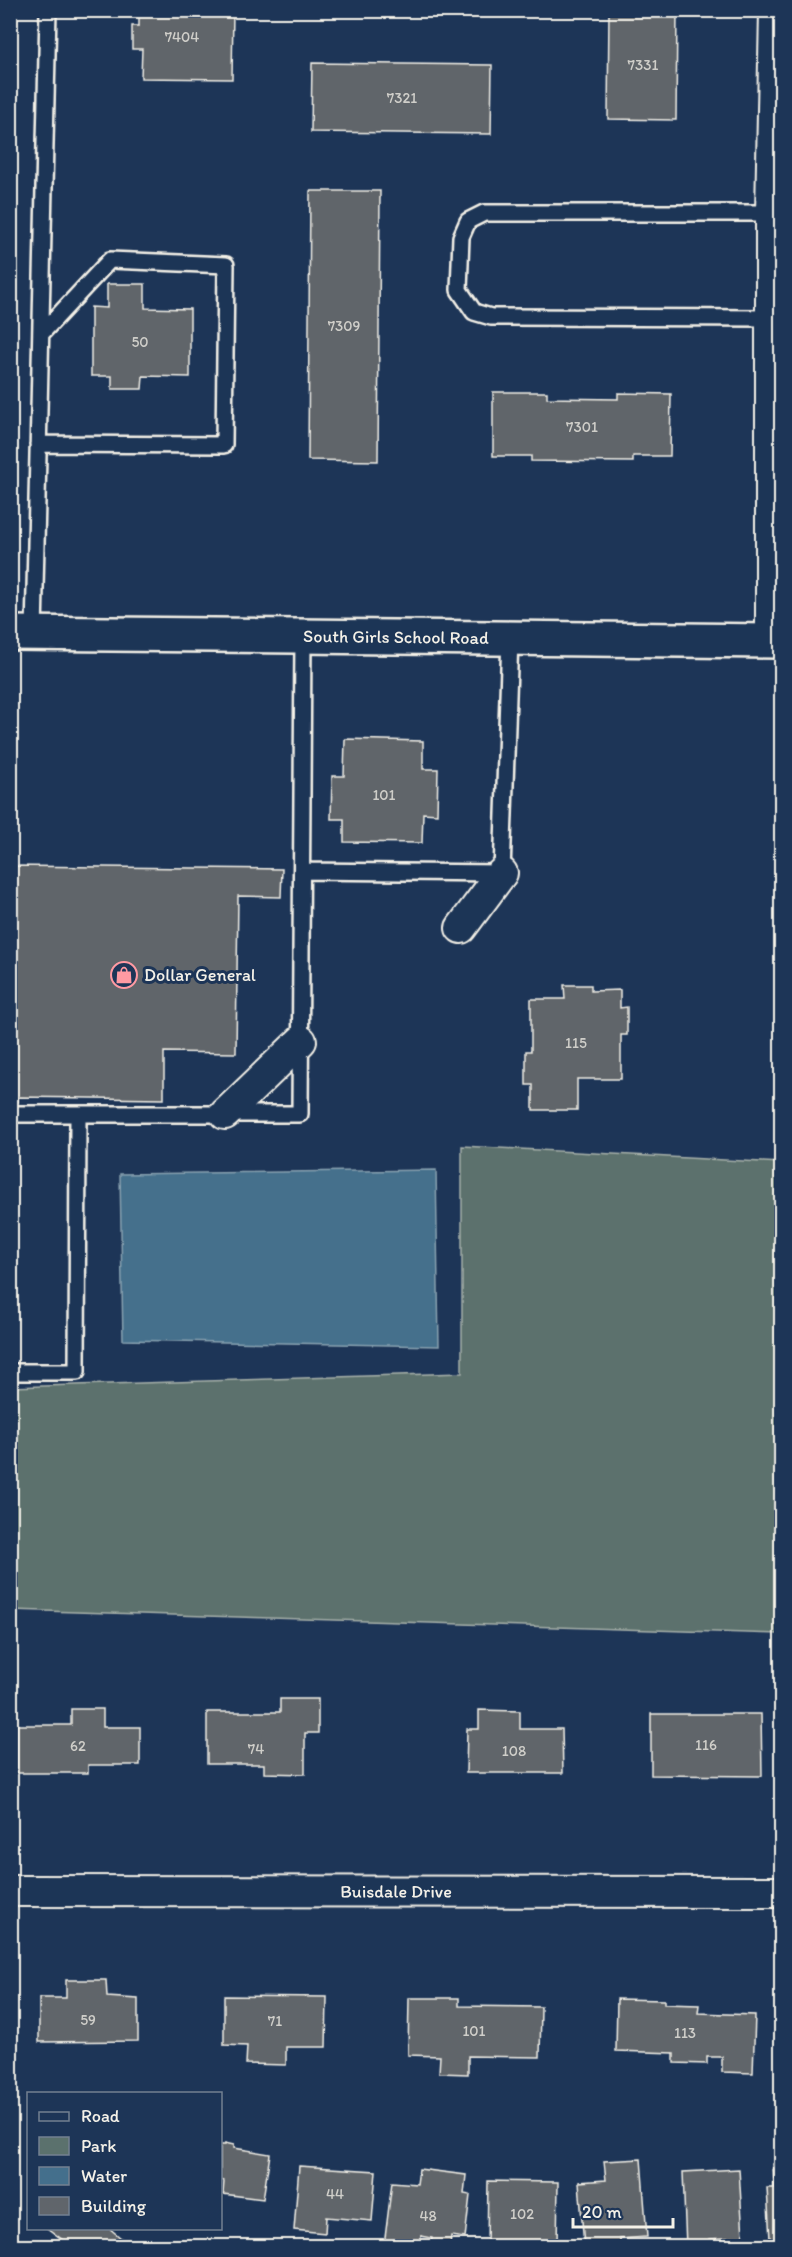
<svg xmlns="http://www.w3.org/2000/svg" width="792" height="2257" font-family="Itim,sans-serif">
  <style>
    .green { fill: #5b716d; stroke: #a8b1aa; stroke-width: 1.5 }
    .water { fill: #446f8c; stroke: #8aa3b1; stroke-width: 1.5 }
    .building { fill: #60656b; stroke: #f4f1e8; stroke-width: 1.5 }
    .lines { fill: none; stroke-linecap: round; stroke-linejoin: round }
    .lane-casing { stroke: #f4f1e8; stroke-width: 20 }
    .street-casing { stroke: #f4f1e8; stroke-width: 34 }
    .secondary-casing { stroke: #f4f1e8; stroke-width: 38 }
    .lane { stroke: #1d3557; stroke-width: 15 }
    .street { stroke: #1d3557; stroke-width: 30 }
    .secondary { stroke: #1d3557; stroke-width: 33 }
    .labels { text-anchor: middle; stroke-width: 6; stroke-linejoin: round; paint-order: stroke }
    .number-label { font-size: 15px; fill: #cfcec9 }
    .street-label { font-size: 18px; fill: #f4f1e8; stroke: #1d3557 }
    .poi-label { font-size: 18px; fill: #f4f1e8; stroke: #1d3557; text-anchor: start }
  </style>
  <rect width="100%" height="100%" fill="#1d3557"/>
  <filter id="ink" filterUnits="userSpaceOnUse"><feTurbulence type="fractalNoise" baseFrequency=".0167" numOctaves="2"/><feDisplacementMap in="SourceGraphic" scale="12" xChannelSelector="R" yChannelSelector="G"/><feConvolveMatrix kernelMatrix="1 2 1 2 8 2 1 2 1" color-interpolation-filters="sRGB"/></filter>
  <g filter="url(#ink)">
    <path class="green" d="M 462,1146 L 781,1163 L 781,1634 L 11,1610 L 11,1387 L 462,1373 Z"/>
    <path class="water" d="M 436,1170 L 439,1346 L 123,1340 L 120,1174 Z"/>
    <path class="building" d="M 139,10 L 233,10 L 232,79 L 141,78 L 142,49 L 132,49 L 132,26 L 139,26 Z
      M 609,10 L 677,10 L 676,120 L 608,119 Z
      M 312,63 L 492,65 L 491,134 L 311,132 Z
      M 310,191 L 380,191 L 378,461 L 308,460 Z
      M 107,284 L 145,284 L 145,308 L 190,309 L 190,377 L 143,376 L 142,389 L 112,389 L 112,376 L 91,376 L 91,307 L 107,308 Z
      M 493,392 L 547,392 L 547,398 L 618,399 L 618,393 L 671,394 L 670,456 L 633,456 L 633,462 L 531,461 L 531,456 L 493,456 Z
      M 345,739 L 423,741 L 423,769 L 438,769 L 437,814 L 423,813 L 422,843 L 344,842 L 344,819 L 331,819 L 332,776 L 344,776 Z
      M 10,866 L 282,869 L 281,897 L 238,896 L 236,1053 L 164,1052 L 164,1099 L 18,1097 L 18,1102 L 10,1103 Z
      M 564,985 L 591,985 L 591,991 L 620,990 L 620,1008 L 627,1007 L 627,1035 L 621,1035 L 621,1079 L 577,1079 L 577,1110 L 533,1110 L 533,1085 L 526,1085 L 526,1051 L 531,1051 L 531,999 L 565,999 Z
      M 280,1699 L 318,1699 L 318,1733 L 305,1733 L 305,1774 L 264,1773 L 264,1764 L 207,1764 L 207,1712 L 280,1712 Z
      M 71,1709 L 103,1709 L 103,1727 L 140,1727 L 140,1765 L 88,1765 L 88,1773 L 17,1773 L 17,1725 L 71,1725 Z
      M 479,1710 L 520,1711 L 520,1729 L 562,1729 L 563,1773 L 466,1773 L 467,1729 L 479,1729 Z
      M 651,1714 L 761,1714 L 762,1776 L 651,1775 Z
      M 66,1980 L 106,1980 L 107,1997 L 138,1999 L 138,2041 L 39,2042 L 39,1998 L 66,1998 Z
      M 224,1996 L 327,1997 L 326,2047 L 286,2047 L 286,2065 L 246,2064 L 247,2046 L 224,2045 Z
      M 409,1998 L 459,1998 L 459,2006 L 541,2007 L 540,2057 L 468,2056 L 468,2074 L 439,2073 L 440,2056 L 408,2055 Z
      M 617,1999 L 664,2000 L 664,2004 L 699,2005 L 698,2013 L 755,2015 L 753,2073 L 722,2072 L 722,2057 L 707,2057 L 707,2064 L 674,2063 L 674,2053 L 616,2051 Z
      M 225,2143 L 234,2145 L 234,2148 L 270,2154 L 263,2199 L 223,2194 L 224,2181 L 220,2180 L 220,2145 L 225,2145 Z
      M 641,2159 L 647,2237 L 620,2239 L 620,2246 L 584,2246 L 579,2182 L 606,2180 L 604,2161 Z
      M 773,2164 L 782,2164 L 782,2246 L 774,2246 L 773,2239 L 770,2239 L 767,2188 L 774,2188 Z
      M 299,2166 L 376,2171 L 372,2221 L 326,2217 L 325,2233 L 294,2230 Z
      M 419,2169 L 466,2175 L 464,2194 L 470,2195 L 465,2238 L 451,2236 L 450,2246 L 431,2245 L 432,2238 L 421,2236 L 420,2246 L 384,2246 L 392,2182 L 417,2184 Z
      M 739,2169 L 743,2237 L 710,2239 L 710,2246 L 686,2246 L 683,2172 Z
      M 488,2181 L 558,2182 L 557,2246 L 487,2246 Z
      M 47,2228 L 109,2228 L 121,2238 L 114,2246 L 71,2246 Z"/>
    <g class="lines">
      <defs>
        <path id="lane" d="M 771,318 L 491,317 L 474,312 L 459,290 L 461,237 L 468,221 L 484,213 L 771,213
          M 38,444 L 224,445 L 226,265 L 110,260 L 41,334
          M 34,633 L 48,10
          M 302,871 L 502,873 L 510,638
          M 10,1114 L 300,1114 L 303,636
          M 10,1372 L 77,1372 L 78,1116"/>
        <g id="street">
          <path d="M 771,641 L 771,213 L 775,10"/>
          <path d="M 461,928 L 502,873"/>
          <path d="M 225,1114 L 301,1041"/>
          <path id="s1" d="M 10,1891 L 782,1892"/>
        </g>
        <g id="secondary">
          <path id="s2" d="M 10,633 L 782,641"/>
        </g>
      </defs>
      <use href="#lane" class="lane-casing"/>
      <use href="#street" class="street-casing"/>
      <use href="#secondary" class="secondary-casing"/>
      <use href="#lane" class="lane"/>
      <use href="#street" class="street"/>
      <use href="#secondary" class="secondary"/>
    </g>
  </g>
  <defs>
    <symbol id="shop-ring" viewBox="-11 -11 22 22"><circle r="9.5" fill="#1d3557" stroke="#ff9aa2" stroke-width="1.5"/><path d="M-5-2.5h2.3a2.7 3.5 0 0 1 5.4 0H5L5.5 6h-11ZM-1.5-2.5h3a1.5 2.3 0 0 0-3 0Z" fill="#ff9aa2"/></symbol>
  </defs>
  <g fill-rule="evenodd">
    <use href="#shop-ring" x="109" y="960" width="30" height="30"/>
  </g>
  <g class="labels">
    <g class="number-label">
      <text x="182" y="42">7404</text>
      <text x="643" y="70">7331</text>
      <text x="402" y="103">7321</text>
      <text x="344" y="331">7309</text>
      <text x="140" y="347">50</text>
      <text x="582" y="432">7301</text>
      <text x="384" y="800">101</text>
      <text x="576" y="1048">115</text>
      <text x="706" y="1750">116</text>
      <text x="78" y="1751">62</text>
      <text x="256" y="1754">74</text>
      <text x="514" y="1756">108</text>
      <text x="88" y="2025">59</text>
      <text x="275" y="2026">71</text>
      <text x="474" y="2036">101</text>
      <text x="685" y="2038">113</text>
      <text x="335" y="2199">44</text>
      <text x="522" y="2219">102</text>
      <text x="428" y="2221">48</text>
    </g>
    <g class="street-label">
      <text dy="6" stroke="none"><textPath href="#s2" startOffset="386">South Girls School Road</textPath></text>
      <text dy="6" stroke="none"><textPath href="#s1" startOffset="386">Buisdale Drive</textPath></text>
    </g>
    <g class="poi-label">
      <text x="144" y="981">Dollar General</text>
    </g>
  </g>
  <rect width="792" height="2257" fill="none" stroke="#1d3557" stroke-width="36"/>
  <rect x="18" y="18" width="756" height="2221" fill="none" stroke="#f4f1e8" stroke-width="2" filter="url(#ink)"/>
  <rect x="27" y="2092" width="195" height="138" fill="#1d3557" stroke="#738091" stroke-width="1.5"/>
  <rect x="39" y="2112" width="30" height="9" fill="#1d3557" stroke="#738091" stroke-width="1.5"/>
  <text x="81" y="2122" font-size="18" fill="#f4f1e8">Road</text>
  <rect x="39" y="2137" width="30" height="18" fill="#5b716d" stroke="#738091" stroke-width="1.5"/>
  <text x="81" y="2152" font-size="18" fill="#f4f1e8">Park</text>
  <rect x="39" y="2167" width="30" height="18" fill="#446f8c" stroke="#738091" stroke-width="1.5"/>
  <text x="81" y="2182" font-size="18" fill="#f4f1e8">Water</text>
  <rect x="39" y="2197" width="30" height="18" fill="#60656b" stroke="#738091" stroke-width="1.5"/>
  <text x="81" y="2212" font-size="18" fill="#f4f1e8">Building</text>
  <path d="M573 2218v9h100v-9" fill="none" stroke="#f4f1e8" stroke-width="3"/>
  <text x="582" y="2218" font-size="18" fill="#f4f1e8" stroke="#1d3557" stroke-width="4.5" paint-order="stroke">20 m</text>
</svg>
